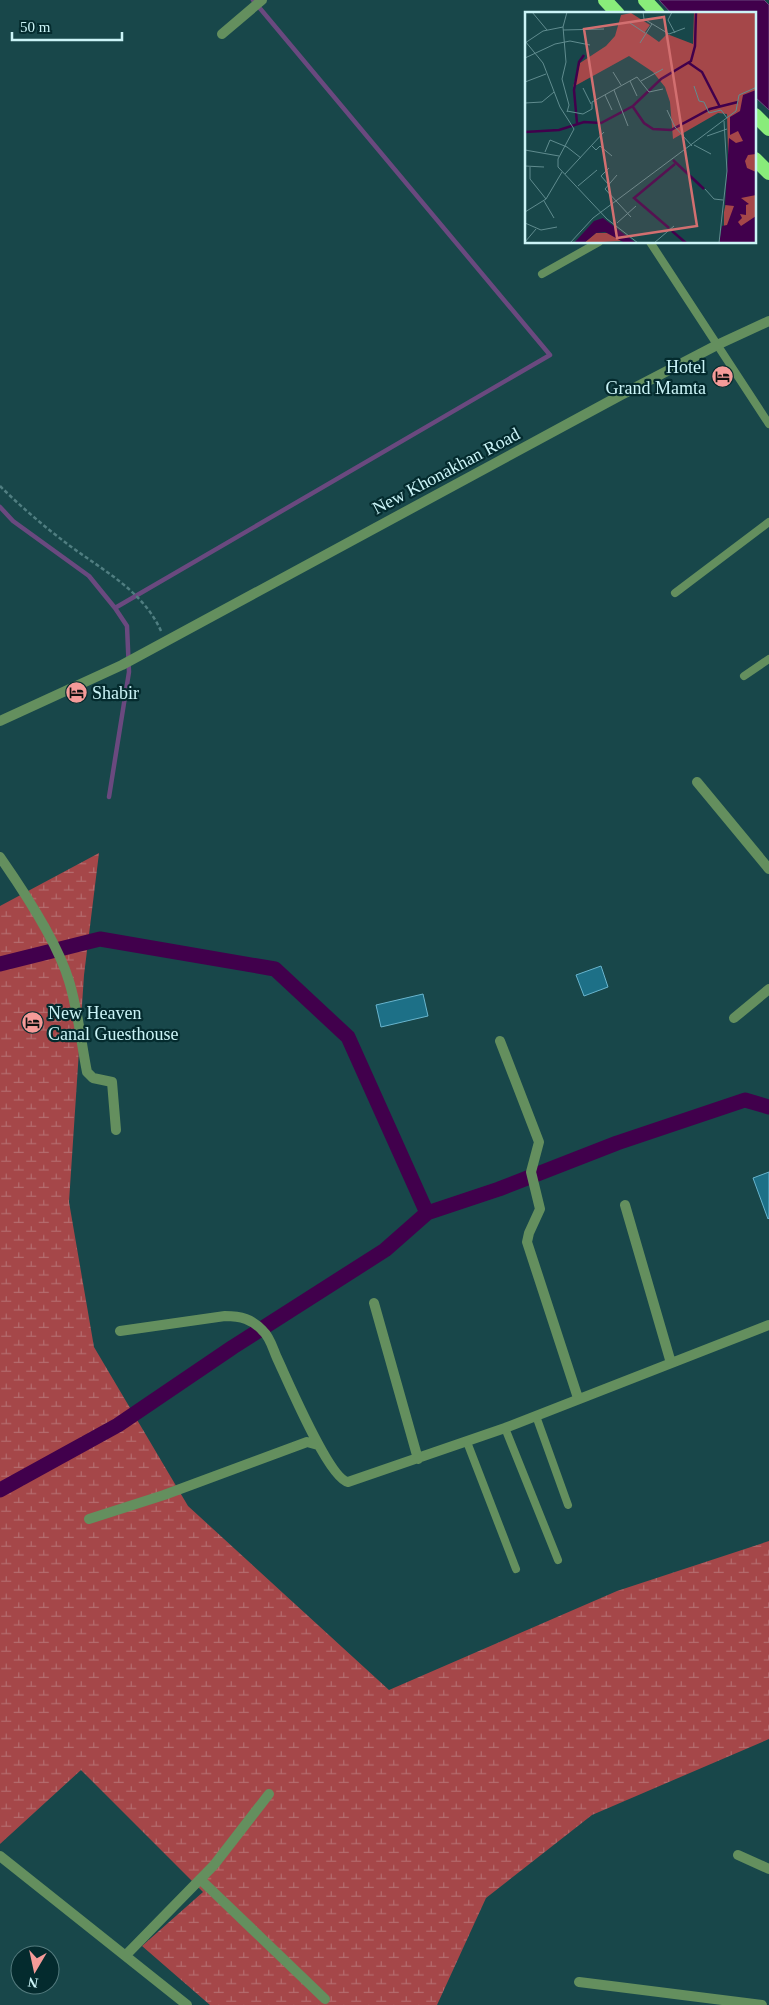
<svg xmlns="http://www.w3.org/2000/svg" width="769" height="2005" font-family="'Times New Roman',serif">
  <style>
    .wetland { fill: url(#wetland-marsh) }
    .water { fill: #41004c; stroke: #6a497f }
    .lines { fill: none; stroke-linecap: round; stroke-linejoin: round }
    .stream { stroke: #6a497f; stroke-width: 4.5 }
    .canal { stroke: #41004c; stroke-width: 15 }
    .building { fill: #1d7087; stroke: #69b5ce }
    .path { stroke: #507e81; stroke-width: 2.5; stroke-dasharray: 4 2.5; stroke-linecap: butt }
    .service { stroke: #648f5e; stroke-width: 8 }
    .minor { stroke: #648f5e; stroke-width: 10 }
    .trunk { stroke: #89ec7a; stroke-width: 14 }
    .labels { text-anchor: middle; stroke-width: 4.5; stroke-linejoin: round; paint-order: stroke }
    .poi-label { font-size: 18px; fill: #cbf4f7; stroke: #042b2e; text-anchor: start }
    .street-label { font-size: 18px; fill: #cbf4f7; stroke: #042b2e }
    .inset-river { fill: none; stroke: #41004c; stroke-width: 2.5 }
    .inset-road { fill: none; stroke: #608c8f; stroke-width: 1 }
    .view { fill: #d26f70; fill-opacity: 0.15; stroke: #d26f70; stroke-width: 2.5 }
    .inset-edge { fill: none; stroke: #cbf4f7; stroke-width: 2.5 }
  </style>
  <defs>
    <pattern id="wetland-marsh" width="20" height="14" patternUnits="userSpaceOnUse" patternTransform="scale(1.25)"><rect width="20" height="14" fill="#a54749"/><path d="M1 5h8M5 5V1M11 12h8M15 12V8" fill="none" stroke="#b46b6d"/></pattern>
  </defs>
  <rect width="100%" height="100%" fill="#18474a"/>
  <path class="wetland" d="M 99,853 L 84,975 L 69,1202 L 94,1347 L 188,1506 L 389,1690 L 617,1591 L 769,1541 L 769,1739 L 592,1815 L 486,1898 L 437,2005 L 210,2005 L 142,1946 L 203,1892 L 81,1770 L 0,1844 L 0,906 Z"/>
  <path class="water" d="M 659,0 L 764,0 L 769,5 L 769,110 L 755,97 L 755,14 L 672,14 Z"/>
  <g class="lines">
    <path class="stream" d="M 0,507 L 13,521 L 89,576 L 115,608 L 127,626 L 129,672 L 109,797
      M 115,608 L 550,355 L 253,0"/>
    <path class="canal" d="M 0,964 L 100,939 L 275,969 L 348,1037 L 427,1213
      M 0,1490 L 118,1425 L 233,1347 L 385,1250 L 427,1213 L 499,1189 L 617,1143 L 745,1100 L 769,1107"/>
  </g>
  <path class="building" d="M 601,966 L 608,987 L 584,996 L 576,975 Z
    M 423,994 L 428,1016 L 381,1027 L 376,1005 Z
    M 769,1172 L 769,1218 L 768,1219 L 753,1178 Z"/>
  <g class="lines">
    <path class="path" d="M 0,486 C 21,507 46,528 70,546 C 104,571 143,591 161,631"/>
    <path class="service" d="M 650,242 L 769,424
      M 542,274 L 599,242
      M 675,593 L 769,522
      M 744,676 L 769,659
      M 536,1416 L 568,1505
      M 505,1428 L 558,1560
      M 467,1442 L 516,1569"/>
    <path class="minor" d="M 222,34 L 262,0
      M 0,721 L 122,665 L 621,395 L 717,345 L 769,321
      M 697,782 L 769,869
      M 0,857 C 23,890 58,944 69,981 C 78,1010 81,1042 87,1072 L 93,1078 L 112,1082 L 116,1130
      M 734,1018 L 769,989
      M 500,1041 L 539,1142 L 531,1172 L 540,1209 L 529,1233 L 527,1242 L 578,1398
      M 625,1205 L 671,1363
      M 374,1303 L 418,1459
      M 120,1331 L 225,1316 C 241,1316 252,1319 263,1331 C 270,1337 273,1349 277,1358 C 287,1379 329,1479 348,1482 L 505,1428 L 769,1325
      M 89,1519 L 164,1495 L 307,1442 L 318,1445
      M 738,1855 L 769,1869
      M 0,1856 L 187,2005
      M 201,1880 L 325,1999
      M 126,1955 L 214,1865 L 269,1794
      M 579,1982 L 762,2005"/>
    <path class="trunk" d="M 605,0 L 618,14
      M 645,0 L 658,14
      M 755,115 L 769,129
      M 755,159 L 769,173"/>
  </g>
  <defs>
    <symbol id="hotel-disc" viewBox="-11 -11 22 22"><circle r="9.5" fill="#f59b99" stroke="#042b2e"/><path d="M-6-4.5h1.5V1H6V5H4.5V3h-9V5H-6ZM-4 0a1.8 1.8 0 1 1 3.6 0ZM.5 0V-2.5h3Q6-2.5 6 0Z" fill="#111"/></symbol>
  </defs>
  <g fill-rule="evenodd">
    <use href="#hotel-disc" x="710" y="364" width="25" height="25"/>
    <use href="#hotel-disc" x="64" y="680" width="25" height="25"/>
    <use href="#hotel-disc" x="20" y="1010" width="25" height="25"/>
  </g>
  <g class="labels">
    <g class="poi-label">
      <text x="706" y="373" text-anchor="end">Hotel<tspan x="706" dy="21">Grand Mamta</tspan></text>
      <text x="92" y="699">Shabir</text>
      <text x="48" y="1019">New Heaven<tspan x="48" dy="21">Canal Guesthouse</tspan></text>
    </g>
    <g class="street-label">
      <text transform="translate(446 471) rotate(-28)" y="6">New Khonakhan Road</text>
    </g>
  </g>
  <g transform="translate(525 12)">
    <rect width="231" height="231" fill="#18474a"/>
    <path d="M 71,221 L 84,221 L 96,229 L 59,231 Z" fill="#a54749"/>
    <path d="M 169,0 L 231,0 L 231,221 L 199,231 L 199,200 L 204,176 L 202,102 L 193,101 L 148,127 L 145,90 L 140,75 L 128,60 L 104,44 L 48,75 L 55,51 L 81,34 L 90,24 L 96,3 L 106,1 L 125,13 L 120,20 L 134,30 L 142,22 L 168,32 Z" fill="#a54749"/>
    <path d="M 231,78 L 231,142 L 223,143 L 220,149 L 222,156 L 231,160 L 231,183 L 216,186 L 224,192 L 221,193 L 221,203 L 215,202 L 217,206 L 213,210 L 216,214 L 231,204 L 231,231 L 194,231 L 197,214 L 202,213 L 209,194 L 200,193 L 204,126 L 211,131 L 218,129 L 213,119 L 205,123 L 205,105 L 215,99 L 218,83 ZM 78,206 L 111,231 L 100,231 L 80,220 L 71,221 L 59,231 L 49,231 L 69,209 Z" fill="#41004c"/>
    <path class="inset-river" d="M 164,51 L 177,60 L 195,95M 108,95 L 119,111 L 128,117 L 146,118 L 185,97 L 213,90M 52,111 L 49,78 L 54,50 L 59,43M 0,120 L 34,118 L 59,110 L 76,111 L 108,94 L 136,67 L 166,49 L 170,34 L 171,0M 148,148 L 179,177M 144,216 L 109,186 L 150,152M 147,219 L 161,231"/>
    <path class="inset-road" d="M 7,0 L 22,18M 42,0 L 38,15 L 41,50 L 37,67 L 44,93 L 42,100M 118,0 L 119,7 L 144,22 L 160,16M 147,0 L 143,8 L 150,21M 105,11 L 120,21M 38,18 L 79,17M 0,29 L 18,51 L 35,95 L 49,117 L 33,147 L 33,155 L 82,207 L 113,231M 0,31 L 18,19 L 38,15M 115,31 L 127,12M 0,46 L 30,32 L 45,29 L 65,33M 88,60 L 96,73M 105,69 L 112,84M 116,69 L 138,57M 0,70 L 21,62M 169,74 L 174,89 L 179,90 L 184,101 L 196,98 L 202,106M 58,76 L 66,92M 89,78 L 103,114M 80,83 L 87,98M 0,91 L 17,90 L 29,80M 142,98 L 150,115 L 167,134M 42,99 L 58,102 L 67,97 L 67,90 L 112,65 L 124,80 L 138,77M 182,124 L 202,117M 169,133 L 186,142M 67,134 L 71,138 L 75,134 L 87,144M 0,138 L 34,144M 20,140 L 25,128 L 42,135 L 56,146M 0,154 L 19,155M 5,155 L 5,167 L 21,187M 40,162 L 79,120M 92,163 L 80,177 L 106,205M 83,172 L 76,164 L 84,156M 53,174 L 72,158M 180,177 L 189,187 L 198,188M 19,189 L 29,206M 0,200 L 21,187 L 37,160M 0,211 L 16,218 L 32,215M 92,211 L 111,194M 0,230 L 11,217M 45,231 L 68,206 L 211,99 L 214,83 L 232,75M 129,231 L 149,214M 194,231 L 202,159 L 199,109"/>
    <path class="view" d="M 139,5 L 172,214 L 92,226 L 59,17 Z"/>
    <rect width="231" height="231" class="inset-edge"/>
  </g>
  <g transform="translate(35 1970) rotate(189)"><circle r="24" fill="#042b2e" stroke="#547b7e"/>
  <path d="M0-4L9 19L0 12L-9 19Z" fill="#f59b99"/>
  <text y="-8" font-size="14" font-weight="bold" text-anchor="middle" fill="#cbf4f7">N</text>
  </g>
  <path d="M12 32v8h110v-8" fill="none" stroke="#cbf4f7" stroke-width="2.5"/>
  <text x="20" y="32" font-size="15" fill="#cbf4f7" stroke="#042b2e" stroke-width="4" paint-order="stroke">50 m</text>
</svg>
